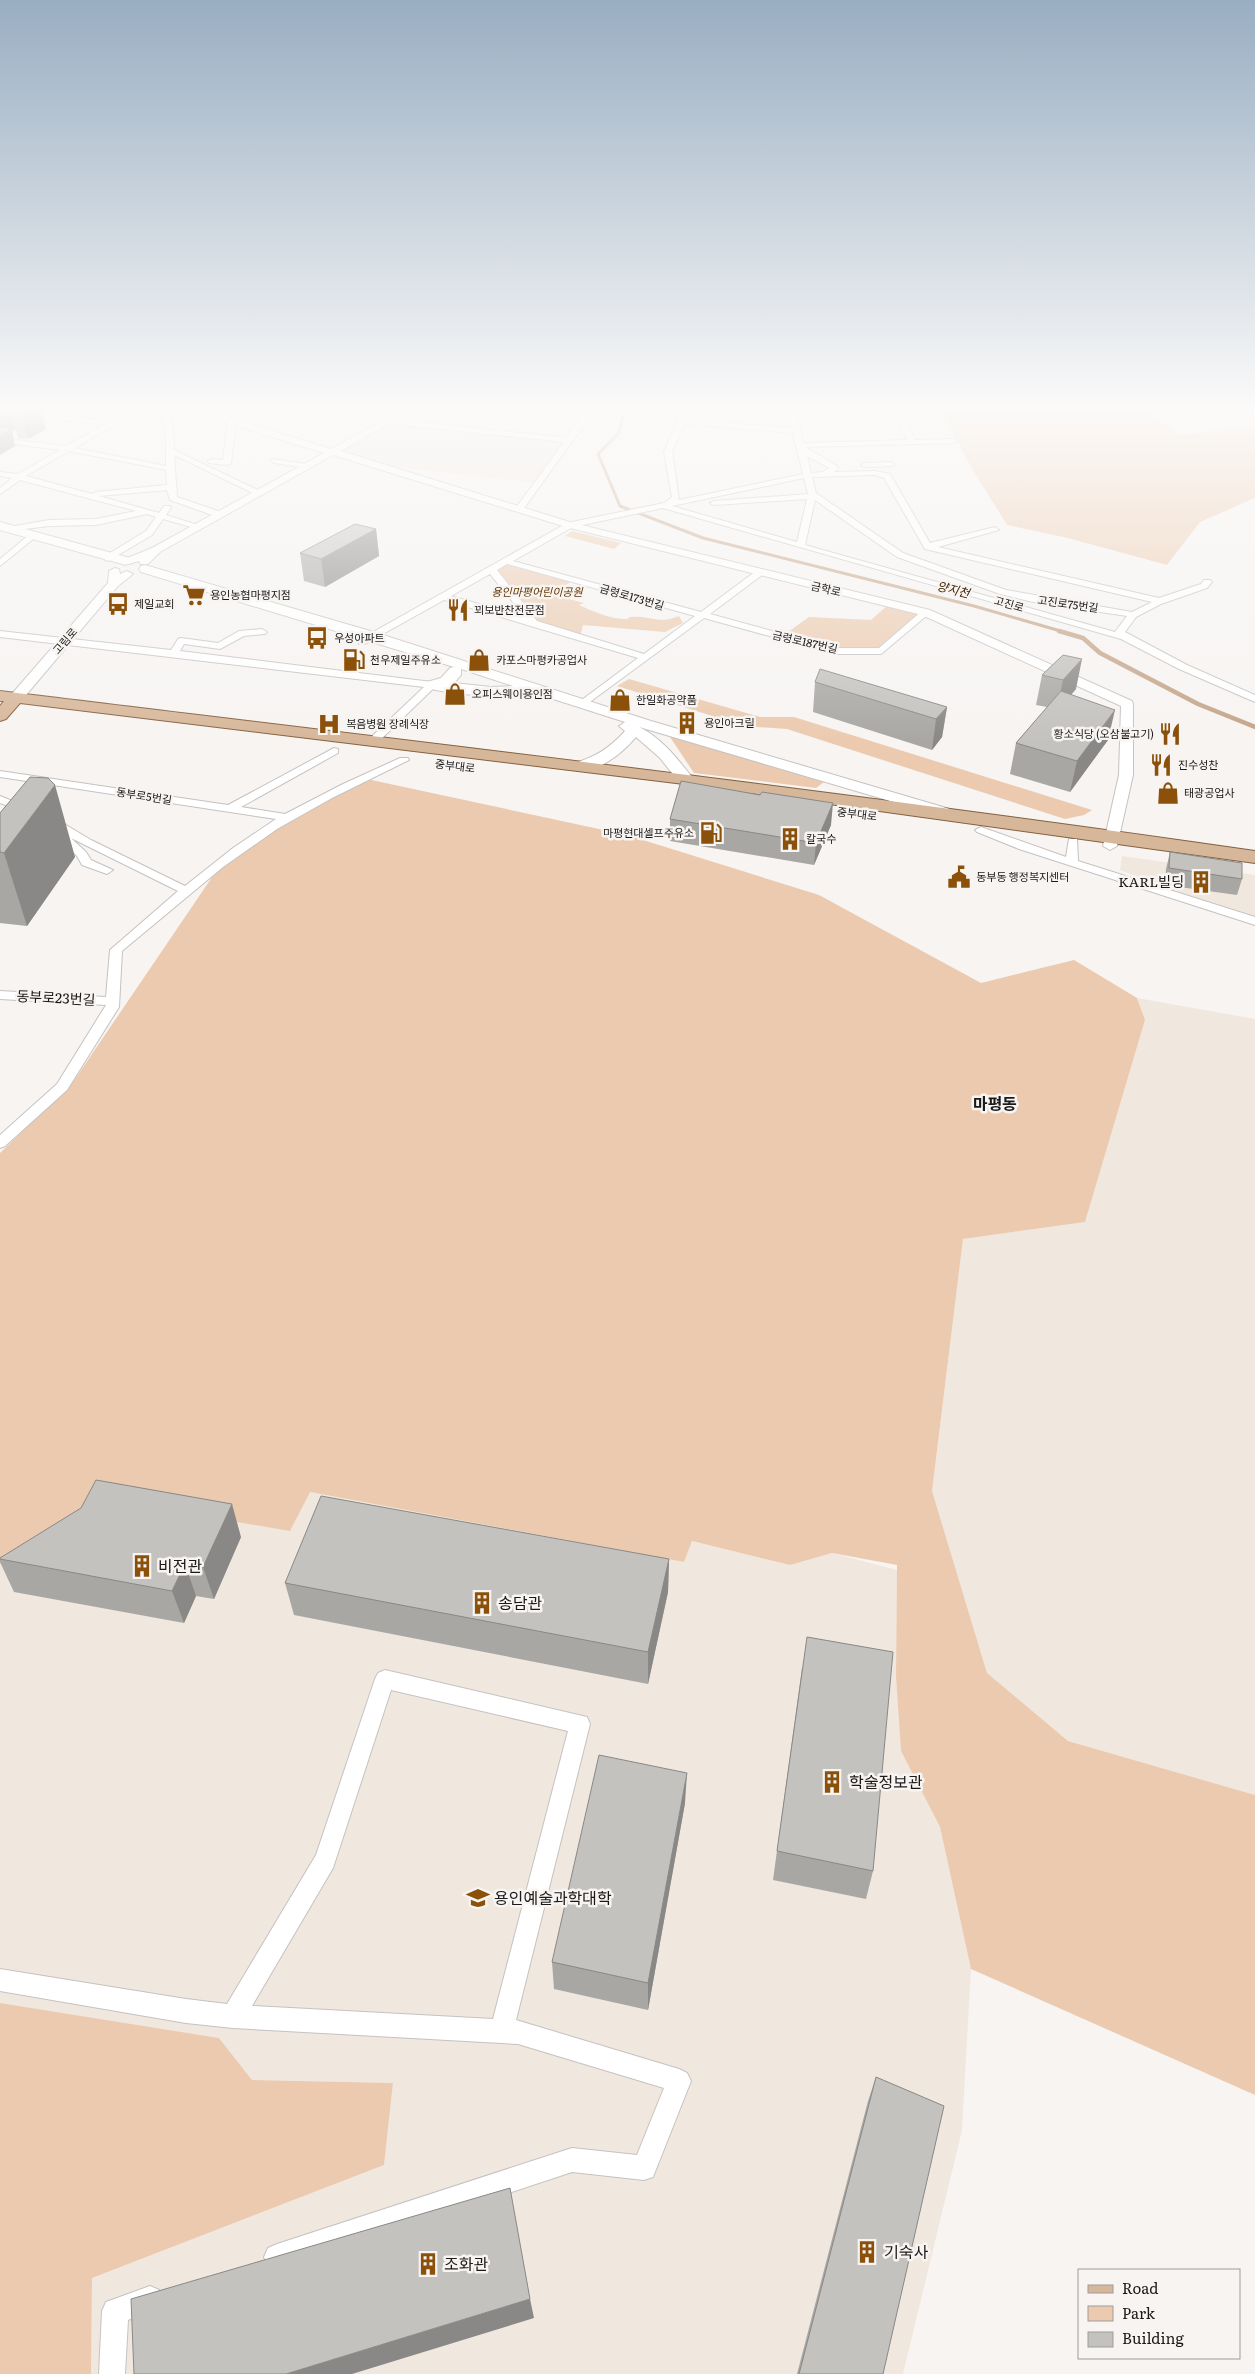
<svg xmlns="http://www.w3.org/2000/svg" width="1255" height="2374" font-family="Literata,'Noto Sans KR',serif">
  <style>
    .built { fill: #f0e7df }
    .green { fill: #ebcaaf }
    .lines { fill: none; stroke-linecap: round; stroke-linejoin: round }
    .stream-far1 { stroke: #c4a488; stroke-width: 3 }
    .stream { stroke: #c4a488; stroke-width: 4.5 }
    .minor-casing { stroke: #c5c2c0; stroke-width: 2 }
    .tertiary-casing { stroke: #c5c2c0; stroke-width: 2 }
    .secondary-casing { stroke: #c5c2c0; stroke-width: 2 }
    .primary-casing { stroke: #846141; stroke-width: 2 }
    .minor { fill: #fff; fill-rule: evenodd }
    .tertiary { fill: #fff; fill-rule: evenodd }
    .secondary { fill: #fff; fill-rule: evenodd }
    .primary { fill: #d7b79a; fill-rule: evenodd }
    .wall { fill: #a9a7a4 }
    .shaded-wall { fill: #898886 }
    .building { fill: #c4c2bf; stroke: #898886 }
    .labels { text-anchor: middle; stroke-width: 5; stroke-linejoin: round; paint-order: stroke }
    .far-street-label { font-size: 11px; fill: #1b1a19; stroke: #f7f4f2 }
    .far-park-label { font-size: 11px; font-style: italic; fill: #603602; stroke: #f7f4f2 }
    .far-poi-label { font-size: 11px; fill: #1b1a19; stroke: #f7f4f2; text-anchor: start }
    .far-water-label { font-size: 12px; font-style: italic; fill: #432300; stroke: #f7f4f2 }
    .poi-label { font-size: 14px; fill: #1b1a19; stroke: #f7f4f2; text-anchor: end }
    .street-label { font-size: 14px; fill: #1b1a19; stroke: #f7f4f2 }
    .quarter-label { font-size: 16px; font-weight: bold; fill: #1b1a19; stroke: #f7f4f2 }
    .near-poi-label { font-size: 16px; fill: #1b1a19; stroke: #f7f4f2; text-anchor: start }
  </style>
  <rect width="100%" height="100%" fill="#f7f4f2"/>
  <path class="built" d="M 387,421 L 569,440 L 537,483 L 379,465 L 334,451 Z
    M 1122,856 L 1255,875 L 1255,918 L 1226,909 L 1120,870 Z
    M 1137,998 L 1255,1019 L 1255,1795 L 1068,1741 L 987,1673 L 932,1491 L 963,1239 L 1085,1222 L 1145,1020 Z
    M 310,1492 L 684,1562 L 691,1541 L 790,1565 L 832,1553 L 897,1570 L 896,1677 L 901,1751 L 940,1827 L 971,1969 L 962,2130 L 903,2374 L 91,2374 L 92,2278 L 384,2165 L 393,2083 L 252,2080 L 219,2038 L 0,2003 L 0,1564 L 41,1533 Z"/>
  <path class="green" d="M 941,411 L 1146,411 L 1180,435 L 1255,426 L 1255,498 L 1200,522 L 1167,565 L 1068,538 L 1007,525 L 971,467 Z
    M 572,531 L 621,543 L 614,549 L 565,536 Z
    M 505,561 L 574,580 L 558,590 L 569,599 L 584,603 L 579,605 C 592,611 610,619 625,619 C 630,619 627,617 632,617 C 650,615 658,625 679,616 L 683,623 L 665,632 L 583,625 L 580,637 L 534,623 L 491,569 Z
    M 889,604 L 926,612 L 881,651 L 834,651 L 781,637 L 809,617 L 871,620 Z
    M 629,679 L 760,717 L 794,717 L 1092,810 L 1084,815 L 1065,819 L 787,729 L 744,726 L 617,686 Z
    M 668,734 L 824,782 L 816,788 L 694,773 Z
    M 362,778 L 627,835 L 819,895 L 981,983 L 1074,960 L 1137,998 L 1145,1020 L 1085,1222 L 963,1239 L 932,1491 L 987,1673 L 1068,1741 L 1255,1795 L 1255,2095 L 971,1969 L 940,1827 L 901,1751 L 896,1677 L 897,1565 L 832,1553 L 790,1565 L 692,1541 L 684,1562 L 310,1492 L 290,1531 L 120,1502 L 41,1533 L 0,1564 L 0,1153 L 73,1082 L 223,861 Z
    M 0,2003 L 219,2038 L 252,2080 L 393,2083 L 384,2165 L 92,2278 L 91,2374 L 0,2374 Z"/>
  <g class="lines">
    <path class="stream-far1" d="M 624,411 L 619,433 L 598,454 L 620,506 L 703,538 L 974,606 L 1064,632"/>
    <path class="stream" d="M 1059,631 L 1083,638 L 1100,653 L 1198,704 L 1255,727"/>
    <defs>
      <path id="minor" d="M 79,411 L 87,411 L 82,418 L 111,421 L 128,411 L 137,411 L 75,448 L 166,466 L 166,431 L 160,411 L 168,411 L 173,431 L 174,450 L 262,492 L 255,494 L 174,455 L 177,497 L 221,512 L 221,516 L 215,516 L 170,500 L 167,490 L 99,496 L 159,513 L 164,506 L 170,506 L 171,508 L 166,515 L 198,525 L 198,529 L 163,519 L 152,535 L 108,561 L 105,560 L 105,556 L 146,531 L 156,517 L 147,514 L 96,525 L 49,526 L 9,531 L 9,527 L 49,520 L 96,519 L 136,511 L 20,480 L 0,494 L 0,488 L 12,478 L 0,476 L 0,472 L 18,474 L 60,450 L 0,442 L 0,438 L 66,446 L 104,425 L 51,419 L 28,432 L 21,430 L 50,415 L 75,418 ZM 69,451 L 166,470 L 167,485 L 96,492 L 92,494 L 26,476 Z
        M 677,411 L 685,411 L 685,420 L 792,428 L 788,411 L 796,411 L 803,443 L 907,440 L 899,422 L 903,420 L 907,422 L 915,440 L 956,439 L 957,441 L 953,443 L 805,447 L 837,466 L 838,468 L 834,472 L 875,471 L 890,474 L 930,543 L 995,527 L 999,530 L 938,547 L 1159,598 L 1201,584 L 1204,580 L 1210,580 L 1212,582 L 1207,588 L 1161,604 L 1136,617 L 1125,632 L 1187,665 L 1255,695 L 1255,702 L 1179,669 L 1121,639 L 663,508 L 573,527 L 513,561 L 701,612 L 756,571 L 762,571 L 762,575 L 710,614 L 834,648 L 879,648 L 923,610 L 931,612 L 881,654 L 834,654 L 704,618 L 583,707 L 579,706 L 579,702 L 638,658 L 444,600 L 365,644 L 359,644 L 359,640 L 567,523 L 664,503 L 672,497 L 664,452 L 677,422 ZM 684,424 L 793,433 L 803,474 L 679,500 L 672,452 ZM 807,456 L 829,468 L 823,472 L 811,473 ZM 875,475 L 884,478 L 925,549 L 1152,602 L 1132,612 L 1006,590 L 903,553 L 816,493 L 812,477 ZM 804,478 L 808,494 L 714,501 L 710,503 L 714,505 L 807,499 L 797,542 L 672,506 ZM 815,500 L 897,557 L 1000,594 L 1033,602 L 1127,616 L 1115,632 L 805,545 ZM 507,564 L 695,616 L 644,654 L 537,621 L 497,570 ZM 490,574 L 525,617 L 451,596 Z
        M 232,418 L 236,420 L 231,463 L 227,465 L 209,463 L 208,461 L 212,459 L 223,460 L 228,420 Z
        M 387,419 L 569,438 L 573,440 L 522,511 L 519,512 L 515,509 L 564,442 L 384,423 L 384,419 Z
        M 272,459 L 306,464 L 310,466 L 306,468 L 275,463 L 271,461 Z
        M 890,462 L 894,464 L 893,466 L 865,467 L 861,465 L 865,463 Z
        M 30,534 L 37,536 L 0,566 L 0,559 Z
        M 262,629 L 267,632 L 265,634 L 244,636 L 220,649 L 184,644 L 180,651 L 432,682 L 437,685 L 376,744 L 368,744 L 368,740 L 424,687 L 0,637 L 0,631 L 171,650 L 178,639 L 181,638 L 218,643 L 239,631 Z
        M 334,748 L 338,749 L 338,753 L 241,807 L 285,814 L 343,784 L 400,758 L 408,758 L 409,760 L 332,798 L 277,829 L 223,867 L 122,951 L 119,1007 L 67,1090 L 5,1146 L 0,1148 L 0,1135 L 57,1084 L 106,1005 L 0,999 L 0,991 L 106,997 L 110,950 L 178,891 L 71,838 L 86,852 L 91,860 L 113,870 L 107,874 L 82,865 L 77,856 L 55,834 L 60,831 L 46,821 L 48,819 L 56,819 L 91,840 L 185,886 L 233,848 L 276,819 L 0,777 L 0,771 L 228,805 Z
        M 0,796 L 30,808 L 32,810 L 26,813 L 0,803 Z
        M 981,827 L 1066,857 L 1069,839 L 1077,839 L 1078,861 L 1255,917 L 1255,925 L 1019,849 L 977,832 L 975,830 Z
        M 385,1670 L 587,1717 L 590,1724 L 516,2020 L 679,2069 L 687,2073 L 691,2081 L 653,2177 L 644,2180 L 572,2172 L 277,2270 L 268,2266 L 264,2257 L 268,2248 L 277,2244 L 572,2148 L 637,2155 L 664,2088 L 518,2044 L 233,2028 L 186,2023 L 0,1991 L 0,1969 L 186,1999 L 227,2004 L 316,1855 L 375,1679 L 378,1673 ZM 391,1690 L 568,1731 L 493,2019 L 252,2006 L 333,1868 Z
        M 150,2286 L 159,2290 L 163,2299 L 159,2308 L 128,2320 L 125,2374 L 99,2374 L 102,2311 L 106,2302 Z"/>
      <path id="tertiary" d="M 195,411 L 208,411 L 331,449 L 400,411 L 410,411 L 341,451 L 573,523 L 930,610 L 1132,701 L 1133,704 L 1133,775 L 1117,846 L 1110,850 L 1103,846 L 1119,775 L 1121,706 L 922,615 L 566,527 L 333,455 L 160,552 L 148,564 L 140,564 L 139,561 L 129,564 L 125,563 L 125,559 L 152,548 L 324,453 L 196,413 Z
        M 581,411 L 589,411 L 588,420 L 572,442 L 566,442 L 564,440 L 578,420 Z
        M 115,568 L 119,569 L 120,574 L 127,571 L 133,574 L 118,586 L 21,701 L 11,701 L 10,698 L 11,695 L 108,583 L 109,571 Z"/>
      <path id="secondary" d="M 0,522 L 130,558 L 132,561 L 126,565 L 0,530 Z
        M 145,565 L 377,633 L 651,721 L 953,810 L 955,813 L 953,816 L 941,816 L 639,727 C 666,740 684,768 703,791 L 705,794 L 703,797 L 691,797 L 660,758 L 636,737 C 622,753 597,775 575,769 L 572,766 L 575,763 C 595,757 610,748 625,731 L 619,726 L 625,722 L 522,689 L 521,693 C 499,699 450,694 427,688 L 425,685 L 427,682 L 441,678 L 450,668 L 454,667 L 141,572 L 139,569 L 141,566 ZM 461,669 L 513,686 L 491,687 L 454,683 L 461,675 Z"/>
      <path id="primary" d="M 0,691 C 419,742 838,791 1255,851 L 1255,863 L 684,784 L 20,703 L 6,719 L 0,721 L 0,706 L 4,701 L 0,701 Z"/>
    </defs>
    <use href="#minor" class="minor-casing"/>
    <use href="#tertiary" class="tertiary-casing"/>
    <use href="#secondary" class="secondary-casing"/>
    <use href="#primary" class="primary-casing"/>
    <use href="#minor" class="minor"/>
    <use href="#tertiary" class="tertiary"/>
    <use href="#secondary" class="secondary"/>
    <use href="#primary" class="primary"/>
  </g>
  <path class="wall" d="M 0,411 L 41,411 L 46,429 L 28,439 L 18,438 L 16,429 L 12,431 L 15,446 Z
    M 376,529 L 379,556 L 325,587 L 304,581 L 300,553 Z
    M 1063,655 L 1076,689 L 1071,695 L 1108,740 L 1070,792 L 1010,774 L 1016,743 L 1047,707 L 1036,705 L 1042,675 Z
    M 815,682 L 947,707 L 942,737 L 932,750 L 813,712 Z
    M 0,813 L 75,857 L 27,926 L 0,923 Z
    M 670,819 L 831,825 L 814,865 L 670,841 Z
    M 1170,852 L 1242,879 L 1237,895 L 1165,885 L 1166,869 Z
    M 241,1537 L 214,1599 L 196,1596 L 184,1623 L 14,1592 L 0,1562 L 0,1558 Z
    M 669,1559 L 668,1592 L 648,1684 L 294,1615 L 285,1583 Z
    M 802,1668 L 873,1871 L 866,1899 L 773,1880 Z
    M 685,1803 L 648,2010 L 554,1989 L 552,1962 Z
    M 876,2077 L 883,2374 L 797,2374 L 868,2101 Z"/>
  <path class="shaded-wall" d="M 28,411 L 41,411 L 46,429 L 28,439 L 21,414 Z
    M 12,413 L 16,429 L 12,431 L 15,446 L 0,455 L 0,419 Z
    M 376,529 L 379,556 L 325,587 L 321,559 Z
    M 1082,659 L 1076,689 L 1057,710 L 1063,680 Z
    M 947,707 L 942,737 L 932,750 L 936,719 Z
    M 1115,710 L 1108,740 L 1070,792 L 1077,761 Z
    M 55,785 L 75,857 L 27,926 L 4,853 Z
    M 833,803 L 831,825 L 814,865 L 816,843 Z
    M 232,1504 L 241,1537 L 214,1599 L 203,1567 Z
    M 669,1559 L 668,1592 L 648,1684 L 648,1652 Z
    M 185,1564 L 196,1596 L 184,1623 L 172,1591 Z
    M 687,1773 L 685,1803 L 648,2010 L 648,1983 Z
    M 530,2299 L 534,2318 L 352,2374 L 286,2374 Z"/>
  <path class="building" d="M 0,411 L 16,411 L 0,419 Z
    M 16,411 L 28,411 L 21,414 L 12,413 Z
    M 0,428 L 11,429 L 0,436 Z
    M 355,524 L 376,529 L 321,559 L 300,553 Z
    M 1063,655 L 1082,659 L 1063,680 L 1042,675 Z
    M 820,669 L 947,707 L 936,719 L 815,682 Z
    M 1061,691 L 1115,710 L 1077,761 L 1016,743 Z
    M 30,777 L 48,778 L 55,785 L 4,853 L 0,852 L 0,813 Z
    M 681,781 L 760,795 L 762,792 L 833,803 L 816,843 L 670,819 Z
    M 1170,852 L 1242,863 L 1242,879 L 1169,868 Z
    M 96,1480 L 232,1504 L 203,1567 L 185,1564 L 172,1591 L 0,1559 L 0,1558 L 81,1508 Z
    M 321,1496 L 669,1559 L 648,1652 L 285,1583 Z
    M 807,1637 L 893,1652 L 873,1871 L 777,1851 Z
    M 599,1755 L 687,1773 L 648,1983 L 552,1962 Z
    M 876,2077 L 944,2106 L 883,2374 L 799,2374 Z
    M 510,2188 L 530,2299 L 286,2374 L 134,2374 L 131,2299 Z"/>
  <linearGradient id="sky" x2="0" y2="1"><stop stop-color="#99aec2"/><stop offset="0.55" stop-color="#fbfaf9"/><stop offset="1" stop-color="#fbfaf9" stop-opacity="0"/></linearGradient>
  <rect width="1255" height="743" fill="url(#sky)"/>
  <defs>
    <symbol id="supermarket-bare" viewBox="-9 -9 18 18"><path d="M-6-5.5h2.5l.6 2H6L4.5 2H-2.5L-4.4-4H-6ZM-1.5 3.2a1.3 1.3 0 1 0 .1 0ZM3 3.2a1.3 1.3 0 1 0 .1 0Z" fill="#8b510b" stroke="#f7f4f2" stroke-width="2.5" paint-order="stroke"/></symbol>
    <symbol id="bus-bare" viewBox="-9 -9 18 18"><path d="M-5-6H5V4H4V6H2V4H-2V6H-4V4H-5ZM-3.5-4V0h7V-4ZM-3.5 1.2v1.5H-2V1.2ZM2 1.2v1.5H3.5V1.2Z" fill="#8b510b" stroke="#f7f4f2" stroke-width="2.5" paint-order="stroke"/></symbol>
    <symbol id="restaurant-bare" viewBox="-9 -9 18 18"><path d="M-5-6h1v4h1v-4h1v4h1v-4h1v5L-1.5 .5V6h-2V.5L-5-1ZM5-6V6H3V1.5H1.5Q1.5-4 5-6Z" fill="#8b510b" stroke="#f7f4f2" stroke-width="2.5" paint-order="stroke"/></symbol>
    <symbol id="fuel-bare" viewBox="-9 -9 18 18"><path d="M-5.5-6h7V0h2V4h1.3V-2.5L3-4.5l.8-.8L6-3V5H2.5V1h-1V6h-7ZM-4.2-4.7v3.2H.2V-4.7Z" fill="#8b510b" stroke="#f7f4f2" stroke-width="2.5" paint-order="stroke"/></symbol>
    <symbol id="shop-bare" viewBox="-9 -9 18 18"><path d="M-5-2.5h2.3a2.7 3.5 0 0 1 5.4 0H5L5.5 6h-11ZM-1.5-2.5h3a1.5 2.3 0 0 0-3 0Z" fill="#8b510b" stroke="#f7f4f2" stroke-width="2.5" paint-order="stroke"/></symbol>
    <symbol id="building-bare" viewBox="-9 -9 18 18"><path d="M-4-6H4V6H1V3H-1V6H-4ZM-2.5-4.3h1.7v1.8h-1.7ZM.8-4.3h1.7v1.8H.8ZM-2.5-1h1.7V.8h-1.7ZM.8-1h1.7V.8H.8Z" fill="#8b510b" stroke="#f7f4f2" stroke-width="2.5" paint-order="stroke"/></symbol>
    <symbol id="hospital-bare" viewBox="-9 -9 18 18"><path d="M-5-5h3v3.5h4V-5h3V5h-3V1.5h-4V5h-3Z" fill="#8b510b" stroke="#f7f4f2" stroke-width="2.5" paint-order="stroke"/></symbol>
    <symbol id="civic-bare" viewBox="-9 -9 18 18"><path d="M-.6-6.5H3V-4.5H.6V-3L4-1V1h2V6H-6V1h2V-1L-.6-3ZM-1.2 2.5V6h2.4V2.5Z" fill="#8b510b" stroke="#f7f4f2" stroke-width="2.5" paint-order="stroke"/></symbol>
    <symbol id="university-bare" viewBox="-9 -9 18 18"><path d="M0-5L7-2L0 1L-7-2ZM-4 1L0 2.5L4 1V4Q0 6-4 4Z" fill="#8b510b" stroke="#f7f4f2" stroke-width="2.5" paint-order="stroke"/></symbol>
  </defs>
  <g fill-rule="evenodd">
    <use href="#supermarket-bare" x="178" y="579" width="32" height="32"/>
    <use href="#bus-bare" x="102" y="588" width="32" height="32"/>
    <use href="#restaurant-bare" x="442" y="594" width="32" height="32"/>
    <use href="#bus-bare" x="301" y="622" width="32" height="32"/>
    <use href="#fuel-bare" x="338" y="644" width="32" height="32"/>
    <use href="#shop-bare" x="463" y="644" width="32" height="32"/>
    <use href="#shop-bare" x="439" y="678" width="32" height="32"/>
    <use href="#shop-bare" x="604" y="684" width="32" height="32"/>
    <use href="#building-bare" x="671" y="707" width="32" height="32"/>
    <use href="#hospital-bare" x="313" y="708" width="32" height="32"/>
    <use href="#restaurant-bare" x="1154" y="718" width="32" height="32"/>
    <use href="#restaurant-bare" x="1145" y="749" width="32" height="32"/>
    <use href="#shop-bare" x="1152" y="777" width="32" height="32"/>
    <use href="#fuel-bare" x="695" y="817" width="32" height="32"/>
    <use href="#building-bare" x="774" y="823" width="32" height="32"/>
    <use href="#civic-bare" x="943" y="861" width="32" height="32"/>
    <use href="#building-bare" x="1185" y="866" width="32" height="32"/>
    <use href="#building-bare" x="126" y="1550" width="32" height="32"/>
    <use href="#building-bare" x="466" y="1587" width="32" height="32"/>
    <use href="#building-bare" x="816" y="1766" width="32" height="32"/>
    <use href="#university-bare" x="462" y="1882" width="32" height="32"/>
    <use href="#building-bare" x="851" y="2236" width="32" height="32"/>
    <use href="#building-bare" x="412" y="2248" width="32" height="32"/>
  </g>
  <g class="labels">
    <g class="far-street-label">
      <text transform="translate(826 589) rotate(13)" y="4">금학로</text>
      <text transform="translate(632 597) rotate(16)" y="4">금령로173번길</text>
      <text transform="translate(1009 604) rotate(16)" y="4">고진로</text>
      <text transform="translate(1068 604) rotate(8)" y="4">고진로75번길</text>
      <text transform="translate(65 641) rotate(-49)" y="4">고림로</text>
      <text transform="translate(805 642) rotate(13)" y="4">금령로187번길</text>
      <text transform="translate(455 766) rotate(7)" y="4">중부대로</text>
      <text transform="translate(144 796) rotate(9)" y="4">동부로5번길</text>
      <text transform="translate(857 814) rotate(7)" y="4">중부대로</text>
    </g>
    <g class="far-park-label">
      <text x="537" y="596">용인마평어린이공원</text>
    </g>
    <g class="far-poi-label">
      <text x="210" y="599">용인농협마평지점</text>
      <text x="134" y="608">제일교회</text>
      <text x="474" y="614">꾀보반찬전문점</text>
      <text x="334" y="642">우성아파트</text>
      <text x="370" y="664">천우제일주유소</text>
      <text x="496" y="664">카포스마평카공업사</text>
      <text x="472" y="698">오피스웨이용인점</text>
      <text x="636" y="704">한일화공약품</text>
      <text x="704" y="727">용인아크릴</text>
      <text x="346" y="728">복음병원 장례식장</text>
      <text x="1154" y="738" text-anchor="end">황소식당 (오삼불고기)</text>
      <text x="1178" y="769">진수성찬</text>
      <text x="1184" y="797">태광공업사</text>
      <text x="694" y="837" text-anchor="end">마평현대셀프주유소</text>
      <text x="806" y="843">칼국수</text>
      <text x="976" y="881">동부동 행정복지센터</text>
    </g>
    <g class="far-water-label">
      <text transform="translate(953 590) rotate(14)" y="4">양지천</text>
    </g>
    <g class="poi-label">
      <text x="1184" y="887">KARL빌딩</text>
    </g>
    <g class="street-label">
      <text transform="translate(56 998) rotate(3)" y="5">동부로23번길</text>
    </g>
    <g class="quarter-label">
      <text x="995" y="1110">마평동</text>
    </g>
    <g class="near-poi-label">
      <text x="158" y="1572">비전관</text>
      <text x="498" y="1609">송담관</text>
      <text x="849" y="1788">학술정보관</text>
      <text x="494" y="1904">용인예술과학대학</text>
      <text x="884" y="2258">기숙사</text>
      <text x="444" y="2270">조화관</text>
    </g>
  </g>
  <rect x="1078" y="2269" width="162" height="90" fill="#f7f4f2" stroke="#9f9d9b"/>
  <rect x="1088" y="2285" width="25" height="8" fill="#d7b79a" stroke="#9f9d9b"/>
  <text x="1122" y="2294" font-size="15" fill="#1b1a19">Road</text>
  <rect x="1088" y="2306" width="25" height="15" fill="#ebcaaf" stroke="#9f9d9b"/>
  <text x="1122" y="2319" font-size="15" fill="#1b1a19">Park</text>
  <rect x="1088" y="2332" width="25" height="15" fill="#c4c2bf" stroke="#9f9d9b"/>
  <text x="1122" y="2344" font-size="15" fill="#1b1a19">Building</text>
</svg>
